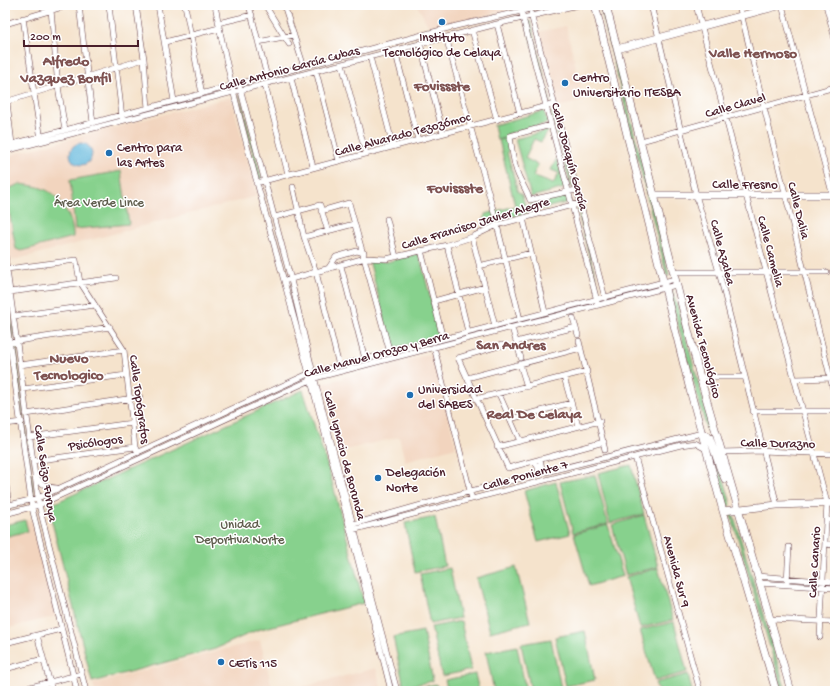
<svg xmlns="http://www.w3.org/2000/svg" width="840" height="696" font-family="'Gochi Hand',sans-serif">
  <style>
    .built { fill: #f2d4be }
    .green { fill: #87d18d; stroke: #68785c }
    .water { fill: #5db5da; stroke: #546a82 }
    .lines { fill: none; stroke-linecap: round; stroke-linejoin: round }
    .minor-casing { stroke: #643c43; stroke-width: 6 }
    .major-casing { stroke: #643c43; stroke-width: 8 }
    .minor { stroke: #fff; stroke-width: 5 }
    .major { stroke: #fff; stroke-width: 7 }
    .poi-dot { fill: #1f6fb2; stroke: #fff; stroke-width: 1.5 }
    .labels { text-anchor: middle; stroke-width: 3; stroke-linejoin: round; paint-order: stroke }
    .poi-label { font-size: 13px; fill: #4a1f2b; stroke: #fff; text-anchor: start }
    .street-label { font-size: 13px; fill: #4a1f2b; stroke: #fff }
    .park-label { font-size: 13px; fill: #5f5d4d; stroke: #fff }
    .quarter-label { font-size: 15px; font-weight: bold; fill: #7e5251; stroke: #fff }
  </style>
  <rect width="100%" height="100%" fill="#fff"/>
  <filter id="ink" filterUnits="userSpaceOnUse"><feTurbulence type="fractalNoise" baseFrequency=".025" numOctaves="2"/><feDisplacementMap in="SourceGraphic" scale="8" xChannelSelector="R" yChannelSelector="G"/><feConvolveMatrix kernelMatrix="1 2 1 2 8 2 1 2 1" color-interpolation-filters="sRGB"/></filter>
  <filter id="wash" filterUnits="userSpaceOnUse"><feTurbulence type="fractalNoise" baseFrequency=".012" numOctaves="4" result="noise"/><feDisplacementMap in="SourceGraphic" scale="16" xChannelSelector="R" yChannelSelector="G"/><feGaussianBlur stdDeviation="0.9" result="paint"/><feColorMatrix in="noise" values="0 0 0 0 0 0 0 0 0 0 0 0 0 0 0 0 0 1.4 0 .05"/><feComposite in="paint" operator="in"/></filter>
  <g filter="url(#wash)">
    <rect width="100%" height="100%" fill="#f5e3cc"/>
    <path class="built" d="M 417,5 L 531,5 L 430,29 Z
      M 566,26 L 584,101 L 557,107 L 538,32 Z
      M 231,97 L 257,196 L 10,261 L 5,226 L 5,156 Z
      M 432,353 L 456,447 L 405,461 L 399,437 L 340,451 L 322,384 Z
      M 31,519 L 57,616 L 5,629 L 5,525 Z
      M 260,640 L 273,691 L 95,691 L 93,684 Z
      M 376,668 L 382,691 L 286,691 Z"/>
    <path class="green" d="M 600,5 L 603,5 L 669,275 L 667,277 Z
      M 528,21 L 531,22 L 550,102 L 548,101 L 526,23 Z
      M 239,94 L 240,95 L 262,180 L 259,180 Z
      M 553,110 L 554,112 L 573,188 L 571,187 L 551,112 Z
      M 544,111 L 548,123 L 507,134 L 507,137 L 497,140 L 494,125 Z
      M 549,130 L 541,142 L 534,139 L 525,158 L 538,165 L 533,176 L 553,184 L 559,173 L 551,170 L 557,158 L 565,188 L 531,197 L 515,139 Z
      M 508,138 L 510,148 L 507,152 L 518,192 L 522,194 L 525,206 L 567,195 L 569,202 L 484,224 L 485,214 L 515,206 L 499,140 Z
      M 121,171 L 129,224 L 75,229 L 70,180 Z
      M 20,184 C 28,185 37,186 44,189 C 61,196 74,220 73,237 L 21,251 L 16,249 L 5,190 Z
      M 577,207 L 579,207 L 600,296 L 599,295 Z
      M 419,253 L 440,336 L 392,349 L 369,260 L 387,262 Z
      M 5,272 L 14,339 L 13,340 L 5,286 Z
      M 672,291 L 677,305 L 714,439 L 707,431 L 670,295 Z
      M 14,343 L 16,344 L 24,419 L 23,418 Z
      M 303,390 L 330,474 L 364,603 L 257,630 L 215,649 L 92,682 L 48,506 Z
      M 24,423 L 25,423 L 34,496 L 33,495 Z
      M 709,442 L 723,476 L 731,504 L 728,507 Z
      M 631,465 L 644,514 L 610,523 L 598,473 Z
      M 595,475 L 608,524 L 573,533 L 560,482 Z
      M 556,482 L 570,534 L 538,542 L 524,491 Z
      M 730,512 L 733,513 L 786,691 L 783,691 Z
      M 644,515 L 658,567 L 626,575 L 612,525 Z
      M 435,517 L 445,566 L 415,572 L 405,523 Z
      M 25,520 L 28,531 L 8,536 L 5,525 Z
      M 608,525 L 623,576 L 589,586 L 574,534 Z
      M 516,567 L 530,622 L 490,632 L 476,578 Z
      M 450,568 L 460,618 L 430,624 L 420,574 Z
      M 658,568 L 673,620 L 640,628 L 626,577 Z
      M 461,621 L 471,670 L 442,676 L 431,627 Z
      M 674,622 L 687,672 L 655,681 L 640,630 Z
      M 423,631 L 433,681 L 404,687 L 393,637 Z
      M 585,631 L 595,680 L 566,686 L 555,637 Z
      M 551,639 L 561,688 L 546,691 L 531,691 L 521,644 Z
      M 517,646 L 526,691 L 494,691 L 486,652 Z
      M 475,674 L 479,691 L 448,691 L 445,680 Z
      M 688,674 L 692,691 L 658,691 L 655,683 Z
      M 436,684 L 438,691 L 406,690 Z"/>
    <path class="water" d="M70 154a11 11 0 1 1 22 0a11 11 0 1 1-22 0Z"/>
  </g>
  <g filter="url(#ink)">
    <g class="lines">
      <defs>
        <path id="minor" d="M 79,5 L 93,123
          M 109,5 L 122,117
          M 136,5 L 144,59 L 148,108
          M 158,5 L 174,101
          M 185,5 L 202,94
          M 215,5 C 232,99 259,189 284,281 C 321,417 357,554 391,691
          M 249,5 L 267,77
          M 265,5 L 289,44
          M 284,5 L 304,67
          M 651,5 L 696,195 L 719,272 L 777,505
          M 696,5 L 827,503 L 820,637
          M 739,5 L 835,397
          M 782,5 L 835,204
          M 826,5 L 835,39
          M 51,10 L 58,86 L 65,130
          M 522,14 L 597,301
          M 531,14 L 605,298
          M 23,18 L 41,140
          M 218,23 L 252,15
          M 5,24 L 69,5
          M 497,24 L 520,114
          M 472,30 L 497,120
          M 446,37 L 494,213
          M 165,42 L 219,28
          M 258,42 L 294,35
          M 420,43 L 443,133
          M 395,50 L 418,140
          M 370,57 L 393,146
          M 342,64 L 366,154
          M 316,71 L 339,161
          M 291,78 L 313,167
          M 239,84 L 291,280 L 313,373 L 397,691
          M 5,85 L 12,144
          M 265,85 L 288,174
          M 5,102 L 144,59
          M 551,125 L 510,136 C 512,149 513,165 519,177 C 523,185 527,192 530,200 L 576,190
          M 641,141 L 835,87
          M 5,146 L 456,26 L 548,5
          M 5,151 L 497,24 L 578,5
          M 256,183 L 554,104
          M 293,187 L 304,237 L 316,272 L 339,366
          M 321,211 L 349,203 L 390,353
          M 275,217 L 320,205 L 328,232
          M 523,218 L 545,312
          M 387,219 L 396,257
          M 497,225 L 520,319
          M 304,237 L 354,224
          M 472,237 L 495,326
          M 447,245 L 468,332
          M 421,250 L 443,339
          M 5,255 L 39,505 L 86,691
          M 341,266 L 365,359
          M 479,266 L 531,253
          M 7,269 L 76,260 L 80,282 L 124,350 L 135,447 L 138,453
          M 328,269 L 336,257 L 357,251 L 364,253
          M 673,272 L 827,272
          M 284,281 L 365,258 L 386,259 L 447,245 L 472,237 L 497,225 L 580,203
          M 10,292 L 116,278
          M 434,301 L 485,287
          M 5,309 L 32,508 L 77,691
          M 14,316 L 95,305
          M 573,318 L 578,335
          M 512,328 L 521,358
          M 579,341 L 605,450
          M 516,342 L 576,327
          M 5,343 L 110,327
          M 502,345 L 458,358 L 508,468 L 604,442
          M 434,347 L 472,499
          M 520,364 L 527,387
          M 20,365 L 124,350
          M 564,377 L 578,426
          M 700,377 L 744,377
          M 467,378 L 581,348
          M 795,379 L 835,378
          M 23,389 L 126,375
          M 499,394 L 520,441
          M 476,399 L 587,371
          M 753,411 L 835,411
          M 26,414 L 140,397
          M 510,419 L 571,403
          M 5,424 L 22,422
          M 29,437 L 132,423
          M 497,447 L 600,421
          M 720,452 L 762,451 L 835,454
          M 635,457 L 700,691
          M 540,459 L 543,473
          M 33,461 L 135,447
          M 534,461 L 538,467 L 538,474
          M 36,475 C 40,484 47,488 57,488
          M 5,479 L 9,505
          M 5,506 L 38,498 L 308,374 L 675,279
          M 5,514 L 39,505 L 315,378 L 676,285
          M 826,520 L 835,520
          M 350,525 L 471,491 L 702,433
          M 352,530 L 681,445 L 695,443 L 706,449
          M 825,544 L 835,545
          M 757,576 L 835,582
          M 787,582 L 789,547
          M 759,583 L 835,588
          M 770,619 L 835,622
          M 37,635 L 52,691
          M 5,643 L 61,629
          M 5,669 L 43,659
          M 15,691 L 81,674"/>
        <path id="major" d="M 595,5 L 690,390 L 723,511 L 776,691
          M 606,5 L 700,377 L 791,691
          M 617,49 L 782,5
          M 654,195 L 835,195
          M 702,433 L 710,438 L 720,468 L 725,479
          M 723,511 L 777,505 L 835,503"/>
      </defs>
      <use href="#minor" class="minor-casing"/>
      <use href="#major" class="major-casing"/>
      <use href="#minor" class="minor"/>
      <use href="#major" class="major"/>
    </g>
  </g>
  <g class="poi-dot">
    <circle cx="442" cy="22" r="4"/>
    <circle cx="565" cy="83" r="4"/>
    <circle cx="109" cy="153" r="4"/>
    <circle cx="410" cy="395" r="4"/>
    <circle cx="378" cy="478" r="4"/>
    <circle cx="221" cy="662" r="4"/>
  </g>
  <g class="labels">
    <g class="poi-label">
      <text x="442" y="41" text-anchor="middle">Instituto<tspan x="442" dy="15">Tecnológico de Celaya</tspan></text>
      <text x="573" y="81">Centro<tspan x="573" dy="15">Universitario ITESBA</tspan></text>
      <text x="117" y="151">Centro para<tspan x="117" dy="15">las Artes</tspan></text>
      <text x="418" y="393">Universidad<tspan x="418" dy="15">del SABES</tspan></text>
      <text x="386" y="476">Delegación<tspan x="386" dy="15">Norte</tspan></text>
      <text x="229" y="667">CETis 115</text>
    </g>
    <g class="street-label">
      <text transform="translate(289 67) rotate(-15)" y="5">Calle Antonio García Cubas</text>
      <text transform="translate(735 104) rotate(-16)" y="5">Calle Clavel</text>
      <text transform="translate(402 133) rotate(-15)" y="5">Calle Alvarado Tezozómoc</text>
      <text transform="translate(571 156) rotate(75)" y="5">Calle Joaquín García</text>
      <text x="745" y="188">Calle Fresno</text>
      <text transform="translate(800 210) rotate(76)" y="5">Calle Dalia</text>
      <text transform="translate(475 222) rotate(-17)" y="5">Calle Francisco Javier Alegre</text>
      <text transform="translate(772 251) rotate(75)" y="5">Calle Camelia</text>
      <text transform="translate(724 252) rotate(75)" y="5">Calle Azalea</text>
      <text transform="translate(705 346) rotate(75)" y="5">Avenida Tecnológico</text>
      <text transform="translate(376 353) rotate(-15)" y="5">Calle Manuel Orozco y Berra</text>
      <text transform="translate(141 399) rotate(82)" y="5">Calle Topógrafos</text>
      <text transform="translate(95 441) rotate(-8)" y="5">Psicólogos</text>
      <text transform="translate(778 442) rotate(1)" y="5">Calle Durazno</text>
      <text transform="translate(346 455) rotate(75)" y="5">Calle Ignacio de Borunda</text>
      <text transform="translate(47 473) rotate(81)" y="5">Calle Seizo Furuya</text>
      <text transform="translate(525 474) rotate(-15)" y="5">Calle Poniente 7</text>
      <text transform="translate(813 562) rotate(-87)" y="5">Calle Canario</text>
      <text transform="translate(678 571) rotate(75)" y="5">Avenida Sur 9</text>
    </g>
    <g class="park-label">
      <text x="99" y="206">Área Verde Lince</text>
      <text x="240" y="528">Unidad<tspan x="240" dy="15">Deportiva Norte</tspan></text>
    </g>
    <g class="quarter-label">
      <text x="753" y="57">Valle Hermoso</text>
      <text x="66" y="65">Alfredo<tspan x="66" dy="17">Vazquez Bonfil</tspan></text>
      <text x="442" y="90">Fovissste</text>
      <text x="455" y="192">Fovissste</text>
      <text x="511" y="349">San Andres</text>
      <text x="69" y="362">Nuevo<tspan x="69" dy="17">Tecnologico</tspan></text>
      <text x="534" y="418">Real De Celaya</text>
    </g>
  </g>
  <rect width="840" height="696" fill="none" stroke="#fff" stroke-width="20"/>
  <path d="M24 40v6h114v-6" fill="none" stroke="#4a1f2b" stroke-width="2"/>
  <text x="30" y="40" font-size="12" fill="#4a1f2b" stroke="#ffffff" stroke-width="3" paint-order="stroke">200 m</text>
</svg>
